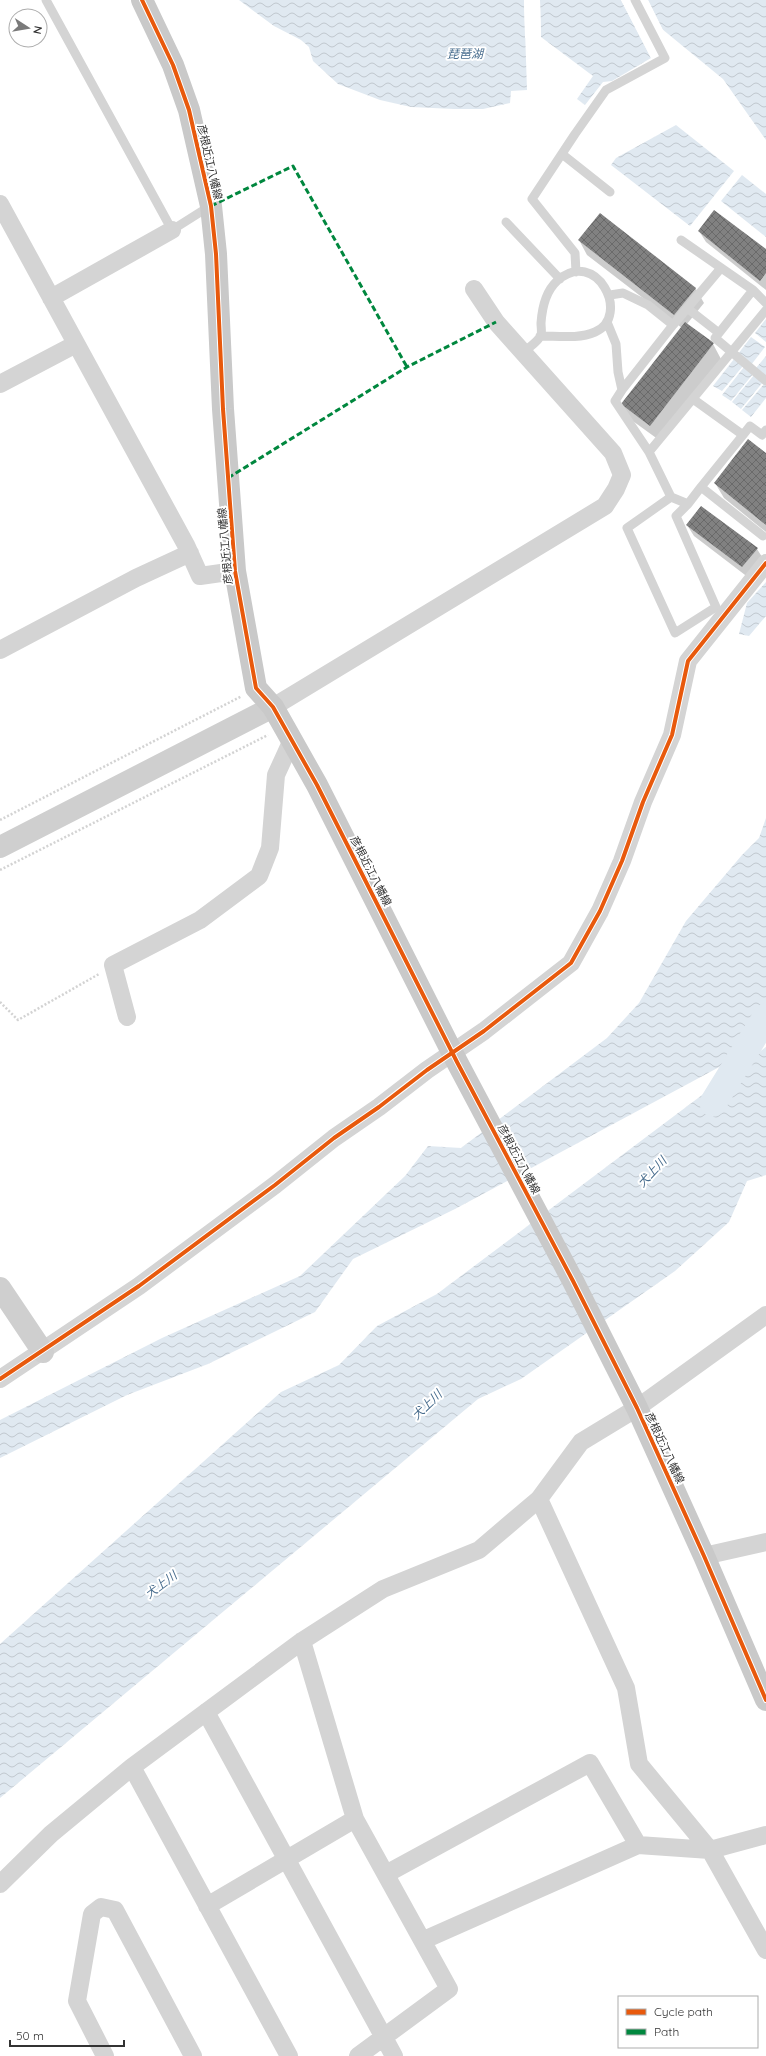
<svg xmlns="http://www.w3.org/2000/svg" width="766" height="2056" font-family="Quicksand,'Noto Sans JP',sans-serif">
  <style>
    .water { fill: url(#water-waves) }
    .pier { fill: #fff }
    .shadow { fill: #0003 }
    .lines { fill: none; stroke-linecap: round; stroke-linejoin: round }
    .river { stroke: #e0e9f1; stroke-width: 27 }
    .building { fill: url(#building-cross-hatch) }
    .path { stroke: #d3d3d3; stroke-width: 2.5; stroke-dasharray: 2 2; stroke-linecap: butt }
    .lane { stroke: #d4d4d4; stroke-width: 9 }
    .street { stroke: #d4d4d4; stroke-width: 18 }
    .secondary { stroke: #cfcfcf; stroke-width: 22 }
    .primary { stroke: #c9c9c9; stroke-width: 22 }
    .quiet { stroke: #00873e; stroke-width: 3; stroke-dasharray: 6 3; stroke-linecap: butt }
    .cycleway-casing { stroke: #fff; stroke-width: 6 }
    .cycleway { stroke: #e8590c; stroke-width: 4 }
    .labels { text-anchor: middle; stroke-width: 4; stroke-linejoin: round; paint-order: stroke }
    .street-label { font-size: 11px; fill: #333; stroke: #fff }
    .water-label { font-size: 12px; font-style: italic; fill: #486d8e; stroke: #fff }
  </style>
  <defs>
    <pattern id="water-waves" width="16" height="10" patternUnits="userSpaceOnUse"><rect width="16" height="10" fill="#e0e9f1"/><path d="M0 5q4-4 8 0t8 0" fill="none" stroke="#c1c8cf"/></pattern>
    <pattern id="building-cross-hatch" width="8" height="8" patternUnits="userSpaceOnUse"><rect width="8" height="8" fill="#818181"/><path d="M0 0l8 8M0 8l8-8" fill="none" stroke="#6a6a6a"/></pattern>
  </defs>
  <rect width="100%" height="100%" fill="#fff"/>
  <path class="water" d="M 239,0 L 524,0 L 527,90 L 511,91 L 510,103 L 483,109 L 454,109 L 411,107 L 380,100 L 338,84 L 313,61 L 309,47 L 301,40 L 274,26 Z
    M 540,0 L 621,0 L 651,58 L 612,81 L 603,82 L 585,105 L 577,99 L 593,76 L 541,37 Z
    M 648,0 L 766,0 L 766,140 L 723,79 L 662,29 Z
    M 676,125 L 734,171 L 690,226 L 611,165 L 616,158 Z
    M 742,175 L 766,194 L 766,237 L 721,201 Z
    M 766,319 L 766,342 L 755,333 Z
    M 751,337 L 765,347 L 751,365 L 738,354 Z
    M 766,356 L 766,376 L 756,368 Z
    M 734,359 L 743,366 L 722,391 L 713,386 Z
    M 744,367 L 753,374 L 731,401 L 722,395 Z
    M 754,375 L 763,382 L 741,409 L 732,402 Z
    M 764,384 L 766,385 L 766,398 L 751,417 L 742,410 Z
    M 766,582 L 766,616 L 749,636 L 739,634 L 747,603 Z
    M 766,818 L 766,1042 L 455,1209 L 353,1259 L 315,1312 L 208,1364 L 127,1395 L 0,1458 L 0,1420 L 162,1338 L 300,1276 L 405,1176 L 428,1146 L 461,1148 L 607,1038 L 639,1003 L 686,921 L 742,855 L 759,838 Z
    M 766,1047 L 766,1175 L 747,1181 L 729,1222 L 675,1271 L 521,1379 L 478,1399 L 0,1798 L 0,1644 L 281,1392 L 339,1365 L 377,1326 L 437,1294 Z"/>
  <path class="pier" d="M 524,0 L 526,0 L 527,38 L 525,38 Z
    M 538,0 L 540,0 L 541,37 L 539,38 Z
    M 621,0 L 623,0 L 653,57 L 651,58 Z
    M 646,0 L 648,0 L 665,34 L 661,31 Z"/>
  <path class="shadow" d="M 600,214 L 696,289 L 704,303 L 687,324 L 713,344 L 721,359 L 659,440 L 630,419 L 622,404 L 682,328 L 587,255 L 579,240 Z
    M 699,231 L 766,250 L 766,290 L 706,242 Z
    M 766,454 L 766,532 L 724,498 L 715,483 Z
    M 701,507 L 757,549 L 764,560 L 749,578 L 694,536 L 687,525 Z"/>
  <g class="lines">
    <path class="river" d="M 713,1103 L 766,1017"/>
  </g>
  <path class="building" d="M 714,210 L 766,249 L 766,273 L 760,281 L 698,231 Z
    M 600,213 L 696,288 L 674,315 L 578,240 Z
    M 685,322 L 714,343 L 650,426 L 621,404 Z
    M 748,439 L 766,453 L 766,525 L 714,483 Z
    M 701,506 L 758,548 L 742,567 L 686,525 Z"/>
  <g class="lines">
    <path class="path" d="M 0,820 L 242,696
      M 0,870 L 268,735
      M 0,1002 L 18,1020 L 99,974"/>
    <path class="lane" d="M 46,0 L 172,230 L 210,206
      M 562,154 L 610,192
      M 506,222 L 560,279
      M 681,240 L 753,290 L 719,333 L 687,308
      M 576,272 L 575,253 L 532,199 L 575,134 L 606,90 L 665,58 L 635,0
      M 753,290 L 766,303
      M 610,295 L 623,293 L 648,305 L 673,325
      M 607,322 L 616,344 L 618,372 L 622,390 L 615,401 L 649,452 L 671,497 L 688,504 L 701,487 L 763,536
      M 719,333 L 715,338 L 766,381
      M 524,352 C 528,348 539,341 541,335 C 542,332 541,327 541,323 C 542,309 546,291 557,281 C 596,246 632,316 595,332 C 579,339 558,336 540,336
      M 622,390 L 673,325 L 721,268
      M 693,399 L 743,435 L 701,487
      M 743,435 L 750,426 L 762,435 L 766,430
      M 649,452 L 766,310
      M 671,497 L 627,528 L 675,633 L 716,607 L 676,516 L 688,504"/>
    <path class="street" d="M 0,204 L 186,545 L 200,576 L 235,571
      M 51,298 L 172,230
      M 0,384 L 76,344
      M 0,650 L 136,578 L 190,553
      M 273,707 L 605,506 L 616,489 L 622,475 L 613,453 L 496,322 L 474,289
      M 127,1017 L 113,965 L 200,920 L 259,876 L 270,848 L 276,775 L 292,740
      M 0,1379 L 139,1286 L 275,1185 L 334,1138 L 379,1107 L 427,1070 L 484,1031 L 571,963 L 600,911 L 622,861 L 643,802 L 672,735 L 688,661 L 766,563
      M 539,1499 L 626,1688 L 639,1764 L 710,1850 L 766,1950
      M 704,1556 L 766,1542
      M 302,1641 L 355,1819 L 449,1989 L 358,2056
      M 206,1712 L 394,2056
      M 132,1767 L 289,2056
      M 386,1874 L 590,1763 L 638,1845
      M 0,1884 L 51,1834 L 132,1767 L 302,1641 L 383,1589 L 479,1550 L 539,1499 L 581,1442 L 637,1408 L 766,1315
      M 207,1906 L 355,1819
      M 424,1940 L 638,1845 L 710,1850 L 766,1835
      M 105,2056 L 77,2001 L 92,1914 L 101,1907 L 115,1910 L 193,2056"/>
    <path class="secondary" d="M 0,847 L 273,707
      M 0,1288 L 43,1352"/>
    <path class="primary" d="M 142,0 L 173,65 L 189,110 L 211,206 L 216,254 L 223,409 L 235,571 L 256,688 L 273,707 L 317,785 L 457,1062 L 573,1281 L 637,1408 L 704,1556 L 766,1700"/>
    <path class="quiet" d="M 211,206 L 293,166 L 407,367
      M 228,478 L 407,367 L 496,322"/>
    <defs>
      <path id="cycleway" d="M 142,0 L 173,65 L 189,110 L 211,206 L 216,254 L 223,409 L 235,571 L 256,688 L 273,707 L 317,785 L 457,1062 L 573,1281 L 637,1408 L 704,1556 L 766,1700
        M 0,1379 L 139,1286 L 275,1185 L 334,1138 L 379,1107 L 427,1070 L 484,1031 L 571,963 L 600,911 L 622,861 L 643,802 L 672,735 L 688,661 L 766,563"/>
    </defs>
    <use href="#cycleway" class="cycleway-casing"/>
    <use href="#cycleway" class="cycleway"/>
  </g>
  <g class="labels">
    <g class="street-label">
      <text transform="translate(210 162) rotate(77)" y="4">彦根近江八幡線</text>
      <text transform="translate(225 546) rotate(-95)" y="4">彦根近江八幡線</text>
      <text transform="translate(371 871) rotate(63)" y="4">彦根近江八幡線</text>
      <text transform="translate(519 1159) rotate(62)" y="4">彦根近江八幡線</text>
      <text transform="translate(665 1448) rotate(65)" y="4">彦根近江八幡線</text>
    </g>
    <g class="water-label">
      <text x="465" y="58">琵琶湖</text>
      <text transform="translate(652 1172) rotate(-47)" y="4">犬上川</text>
      <text transform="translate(427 1405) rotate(-44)" y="4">犬上川</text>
      <text transform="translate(161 1585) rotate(-37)" y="4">犬上川</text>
    </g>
  </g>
  <rect x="618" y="1996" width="140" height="52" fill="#ffffff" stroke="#adadad"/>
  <rect x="626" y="2009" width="20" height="6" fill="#e8590c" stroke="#adadad"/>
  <text x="654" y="2016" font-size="12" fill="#333333">Cycle path</text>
  <rect x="626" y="2029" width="20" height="6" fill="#00873e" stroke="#adadad"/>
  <text x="654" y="2036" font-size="12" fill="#333333">Path</text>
  <g transform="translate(28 28) rotate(102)"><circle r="19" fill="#ffffff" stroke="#adadad"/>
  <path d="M0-3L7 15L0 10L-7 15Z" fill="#7a7a7a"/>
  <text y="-6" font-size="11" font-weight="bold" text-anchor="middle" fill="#333333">N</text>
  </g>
  <path d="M10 2040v6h114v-6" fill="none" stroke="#333333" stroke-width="2"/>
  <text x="16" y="2040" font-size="12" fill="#333333" stroke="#ffffff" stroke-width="3" paint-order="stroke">50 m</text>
</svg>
